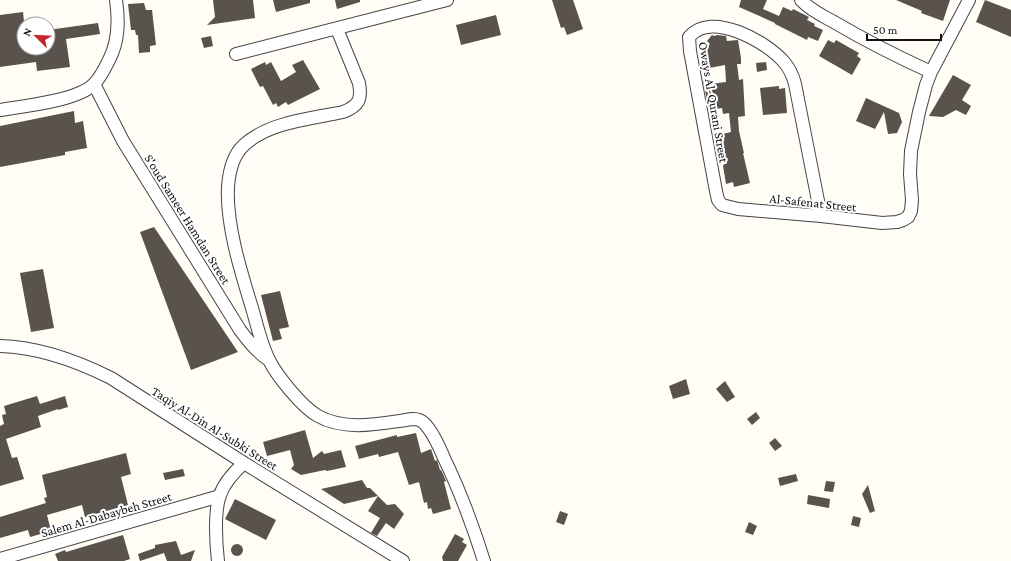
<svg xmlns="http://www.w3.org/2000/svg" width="1011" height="561" font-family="'Crimson Pro',serif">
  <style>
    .building { fill: #5a524d }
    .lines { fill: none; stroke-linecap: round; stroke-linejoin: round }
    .street-casing { stroke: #444; stroke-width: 14 }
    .street { stroke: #fff; stroke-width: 12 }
    .labels { text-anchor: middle; stroke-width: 4; stroke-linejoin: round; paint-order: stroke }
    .street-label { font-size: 13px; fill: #111; stroke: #fff }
  </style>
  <rect width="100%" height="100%" fill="#fffdf5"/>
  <path class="building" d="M 213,0 L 253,0 L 255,18 L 207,25 L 215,17 Z
    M 273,0 L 310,0 L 310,3 L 276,12 Z
    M 335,0 L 360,0 L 360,2 L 337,9 Z
    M 552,0 L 573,0 L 583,29 L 567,35 L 564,27 L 561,28 Z
    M 741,0 L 767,0 L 763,9 L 779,16 L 783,7 L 792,11 L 793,9 L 809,17 L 807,20 L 815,24 L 814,26 L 823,30 L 818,41 L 808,37 L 807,40 L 775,24 L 775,23 L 739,7 Z
    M 896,0 L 950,0 L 943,21 L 921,13 L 922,11 Z
    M 985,0 L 1011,10 L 1011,37 L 976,22 Z
    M 144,3 L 146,10 L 152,10 L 156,45 L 150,46 L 150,52 L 139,53 L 138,35 L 136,35 L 135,30 L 131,30 L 128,4 Z
    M 23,12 L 24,22 L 24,48 L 48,48 L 48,30 L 98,23 L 100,34 L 66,39 L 70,67 L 37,71 L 36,62 L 0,67 L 0,15 Z
    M 496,15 L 501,35 L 461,45 L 456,25 Z
    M 712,35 L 714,36 L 717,35 L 726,36 L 727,41 L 738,40 L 741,58 L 741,64 L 737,64 L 739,80 L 743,79 L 745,116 L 738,117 L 739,131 L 744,153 L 743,153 L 750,183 L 734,187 L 733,182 L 726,184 L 723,166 L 724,165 L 718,135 L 731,132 L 729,113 L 723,114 L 722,108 L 716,109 L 715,99 L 707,100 L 703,80 L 709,80 L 710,84 L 726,82 L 725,65 L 704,69 L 701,54 L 707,53 L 706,48 L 710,44 L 707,41 Z
    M 211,36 L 213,46 L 204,48 L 201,38 Z
    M 828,40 L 834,43 L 836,40 L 859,53 L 857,56 L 861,59 L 852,75 L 819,56 Z
    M 303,60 L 320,89 L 288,105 L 286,102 L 278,107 L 276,103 L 273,105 L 263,86 L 260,87 L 251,69 L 265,62 L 266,65 L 271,62 L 281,81 L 296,72 L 292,65 Z
    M 766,62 L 767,70 L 757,72 L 756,63 Z
    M 953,75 L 971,85 L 962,100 L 971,106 L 966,115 L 956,110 L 943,117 L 929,116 Z
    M 779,86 L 779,89 L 785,88 L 787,113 L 763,115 L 760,88 Z
    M 866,98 L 899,113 L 902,122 L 897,133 L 888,134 L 884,112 L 875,129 L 856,121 Z
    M 74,111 L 75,123 L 83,121 L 87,148 L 65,152 L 65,155 L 0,167 L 0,126 Z
    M 154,227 L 238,352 L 191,370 L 140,232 Z
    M 43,269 L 54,328 L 31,332 L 20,273 Z
    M 280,291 L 289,327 L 279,329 L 282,339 L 273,341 L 261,295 Z
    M 686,379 L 690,394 L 673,399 L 669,386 Z
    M 725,381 L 735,397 L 727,402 L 716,389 Z
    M 37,396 L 40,404 L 65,396 L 68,407 L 58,410 L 58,409 L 38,416 L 41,427 L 6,439 L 12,458 L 17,457 L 24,479 L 0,486 L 0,426 L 4,424 L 2,415 L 6,414 L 4,406 Z
    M 756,412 L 760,418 L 752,425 L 747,419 Z
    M 305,430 L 313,458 L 322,451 L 324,454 L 341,450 L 346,467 L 327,471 L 325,470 L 301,475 L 291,469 L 294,465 L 290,450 L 267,456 L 263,442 Z
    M 416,433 L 421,453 L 431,449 L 435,461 L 437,460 L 440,470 L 441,470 L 443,474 L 446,481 L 444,482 L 451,509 L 433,514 L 431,508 L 428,509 L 427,502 L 424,503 L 419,482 L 409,485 L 398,452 L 379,457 L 378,454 L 359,459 L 355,446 L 397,435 L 397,437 Z
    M 775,438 L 782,446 L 775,451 L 769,443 Z
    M 126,453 L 131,474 L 121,477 L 128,505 L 85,517 L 82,505 L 47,515 L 51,531 L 30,537 L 28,530 L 0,538 L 0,517 L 46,503 L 44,498 L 47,497 L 42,475 Z
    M 183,469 L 185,476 L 165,480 L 163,473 Z
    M 796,474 L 798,481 L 780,486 L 778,478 Z
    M 362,480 L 367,488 L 370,488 L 378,496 L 344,504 L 321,489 Z
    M 826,481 L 835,482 L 833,492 L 824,491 Z
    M 868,485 L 875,511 L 870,513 L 862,494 Z
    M 808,495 L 830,499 L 829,508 L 807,504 Z
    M 378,496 L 387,505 L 395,504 L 404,514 L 394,529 L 386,523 L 377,536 L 371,533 L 380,518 L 368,511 Z
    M 235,499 L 276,520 L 266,540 L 225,519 Z
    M 560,511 L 568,514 L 564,525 L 556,522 Z
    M 853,516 L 861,518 L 859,527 L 851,525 Z
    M 749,522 L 757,526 L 753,535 L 745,532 Z
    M 455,534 L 464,539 L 462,542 L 467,545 L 458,561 L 443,561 L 442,557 Z
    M 123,535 L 130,559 L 124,561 L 58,561 L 55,554 L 65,550 L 66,552 Z
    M 176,541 L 181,555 L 195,550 L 191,561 L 167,561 L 164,553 L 140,561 L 138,554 L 155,548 L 155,545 Z
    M231 550a6 6 0 1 1 12 0a6 6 0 1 1-12 0Z"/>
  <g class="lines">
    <defs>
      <path id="street" d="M 801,0 C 810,10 823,16 834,22 C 866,41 898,57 931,72
        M 337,29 L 359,83 C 362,99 359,106 343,112 C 310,119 269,122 244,145 C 233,155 229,173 228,187 C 226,225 241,272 252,308 C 257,325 261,344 269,360 C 277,376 302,407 318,416 C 347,432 382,423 413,419 C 417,419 421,420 424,423 C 433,432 439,446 444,458 C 460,491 473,526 484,561
        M 236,54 L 447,0
        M 94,84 L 123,141 L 240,330 C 249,342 257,352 269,360
        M 0,110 C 24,106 77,101 94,84 C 101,77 105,68 109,60 C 119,41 119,21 116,0
        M 821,216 L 795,84 C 793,76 790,69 784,62 C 767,42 711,10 689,37 L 690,51 L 716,191 L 718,200 L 722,205 L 738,209 L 821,216 L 882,223 L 897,222 L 903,220 L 908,217 L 911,211 L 912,200 L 910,174 L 911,151 L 919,112 L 926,85 L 931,72 L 969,0
        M 0,346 C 39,347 77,361 111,378 L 244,463 L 403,561
        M 0,559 L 220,496
        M 218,561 C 216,544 214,511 220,495 C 224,483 234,472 244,463"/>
    </defs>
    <use href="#street" class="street-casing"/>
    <use href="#street" class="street"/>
  </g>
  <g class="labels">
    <g class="street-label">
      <text transform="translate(714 102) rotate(80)" y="5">Oways Al-Qurani Street</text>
      <text transform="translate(813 202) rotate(6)" y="5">Al-Safenat Street</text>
      <text transform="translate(188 219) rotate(58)" y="5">S'oud Sameer Hamdan Street</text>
      <text transform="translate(215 428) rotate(32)" y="5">Taqiy Al-Din Al-Subki Street</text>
      <text transform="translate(106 514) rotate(-16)" y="5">Salem Al-Dabaybeh Street</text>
    </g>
  </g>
  <g transform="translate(36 36) rotate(294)"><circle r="19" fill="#ffffff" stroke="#a0a0a0"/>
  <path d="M0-3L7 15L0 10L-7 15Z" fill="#c4262e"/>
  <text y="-6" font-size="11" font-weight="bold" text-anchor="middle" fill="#111111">N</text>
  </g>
  <path d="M867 34v6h74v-6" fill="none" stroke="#111111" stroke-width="2"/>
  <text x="873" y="34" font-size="12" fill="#111111" stroke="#ffffff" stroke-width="3" paint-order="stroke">50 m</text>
</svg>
